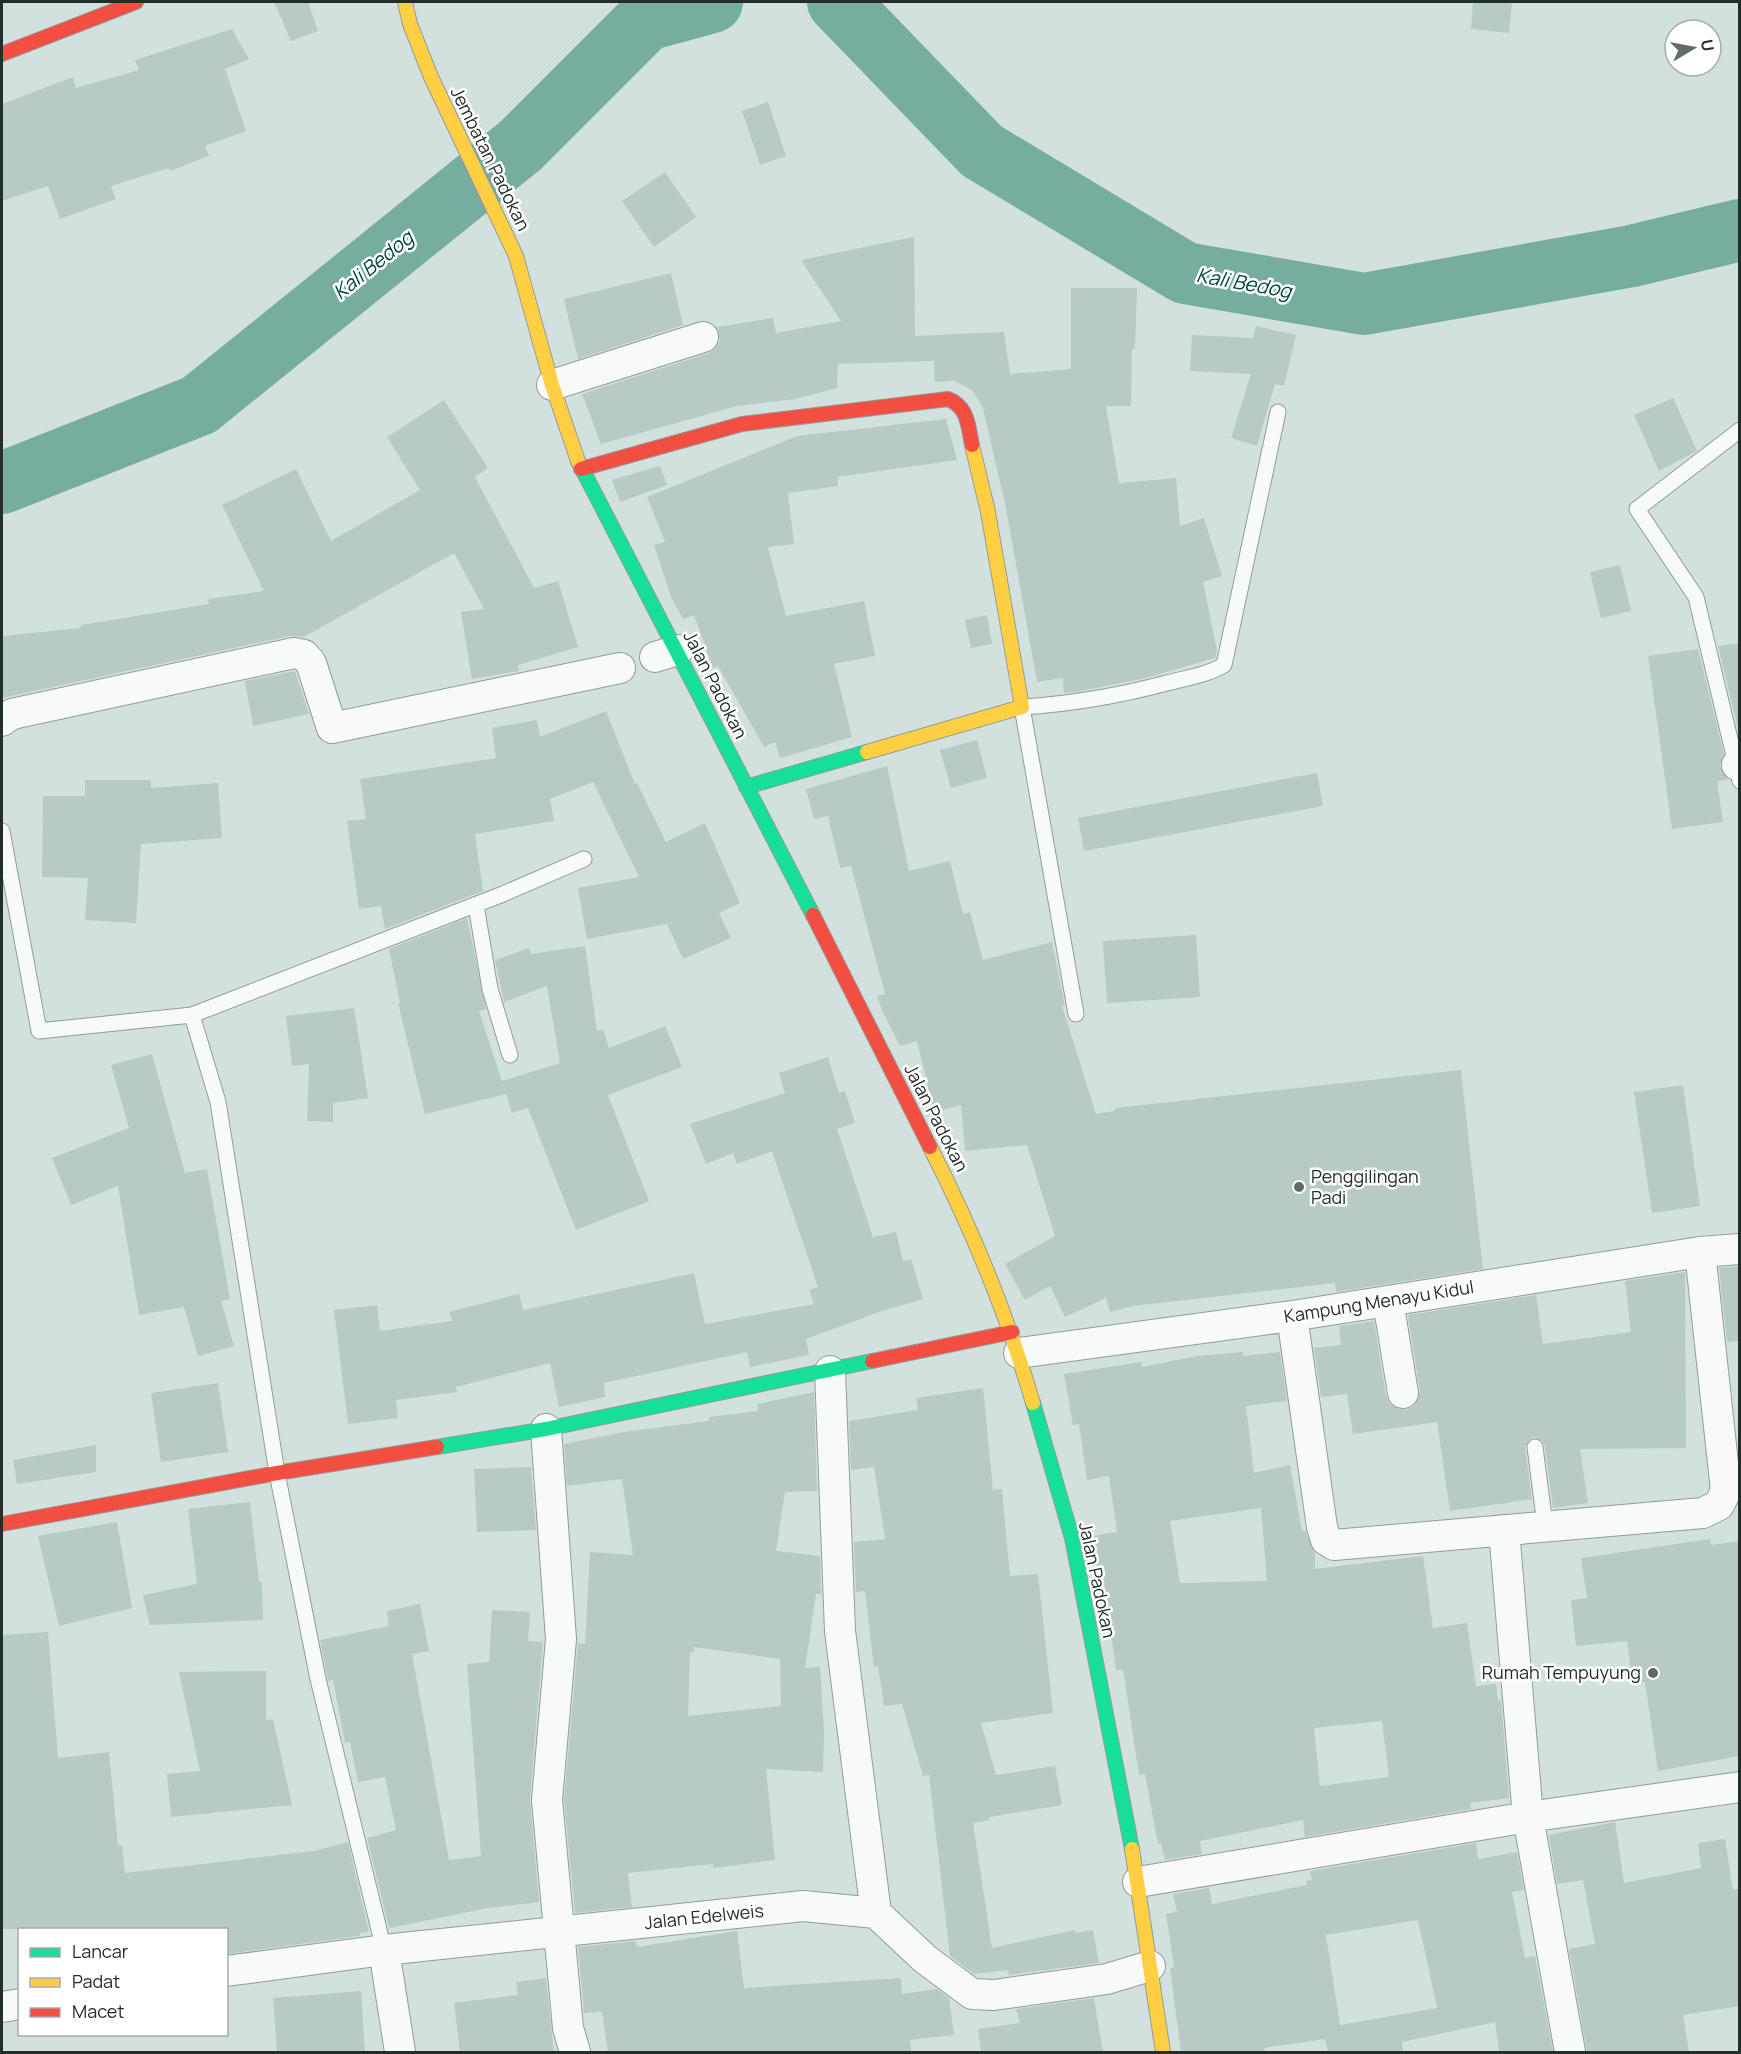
<svg xmlns="http://www.w3.org/2000/svg" width="1741" height="2054" font-family="Manrope,sans-serif">
  <style>
    .lines { fill: none; stroke-linecap: round; stroke-linejoin: round }
    .river { stroke: #77aca1; stroke-width: 62 }
    .building { fill: #b7cac6; fill-rule: evenodd }
    .lane-casing { stroke: #929c9a; stroke-width: 17 }
    .street-casing { stroke: #929c9a; stroke-width: 32 }
    .fast-casing { stroke: #929c9a; stroke-width: 16 }
    .slow-casing { stroke: #929c9a; stroke-width: 16 }
    .jam-casing { stroke: #929c9a; stroke-width: 16 }
    .lane { stroke: #f8fafa; stroke-width: 15 }
    .street { stroke: #f8fafa; stroke-width: 30 }
    .fast { stroke: #16e098; stroke-width: 14 }
    .slow { stroke: #ffcf43; stroke-width: 14 }
    .jam { stroke: #f24e42; stroke-width: 14 }
    .poi-dot { fill: #616c6a; stroke: #fff; stroke-width: 2 }
    .labels { text-anchor: middle; stroke-width: 5; stroke-linejoin: round; paint-order: stroke }
    .street-label { font-size: 18px; fill: #232d2b; stroke: #fff }
    .poi-label { font-size: 18px; fill: #232d2b; stroke: #fff; text-anchor: start }
    .water-label { font-size: 20px; font-style: italic; fill: #02453b; stroke: #fff }
  </style>
  <rect width="100%" height="100%" fill="#d3e1de"/>
  <g class="lines">
    <path class="river" d="M 838,2 L 982,151 L 1185,273 L 1364,304 L 1632,256 L 1740,230
      M 2,483 L 199,405 L 520,146 L 646,20 L 712,2"/>
  </g>
  <path class="building" d="M 274,2 L 308,2 L 318,31 L 291,41 Z
    M 1473,2 L 1512,2 L 1509,33 L 1471,29 Z
    M 232,29 L 249,59 L 225,69 L 246,131 L 205,146 L 209,156 L 170,171 L 169,168 L 111,186 L 116,199 L 60,219 L 48,186 L 2,201 L 2,104 L 73,77 L 76,88 L 139,70 L 135,60 Z
    M 768,102 L 786,156 L 760,165 L 742,111 Z
    M 665,172 L 696,217 L 654,247 L 622,201 Z
    M 914,237 L 915,336 L 1004,332 L 1010,374 L 1071,369 L 1071,288 L 1137,288 L 1135,349 L 1132,349 L 1131,406 L 1106,406 L 1119,483 L 1176,478 L 1180,526 L 1204,518 L 1222,576 L 1203,582 L 1217,651 L 1215,658 L 1146,678 L 1076,692 L 1064,693 L 1063,678 L 1037,682 L 1006,508 L 983,408 L 973,391 L 965,386 L 954,381 L 935,382 L 934,361 L 838,364 L 837,388 L 795,399 L 737,406 L 601,444 L 582,394 L 709,353 L 720,341 L 717,327 L 773,318 L 776,333 L 841,321 L 801,260 Z
    M 671,273 L 683,325 L 578,359 L 564,299 Z
    M 1256,326 L 1296,335 L 1284,386 L 1275,384 L 1257,446 L 1231,438 L 1251,374 L 1190,371 L 1192,335 L 1253,338 Z
    M 1673,398 L 1697,451 L 1659,471 L 1634,415 Z
    M 444,400 L 488,468 L 475,477 L 534,588 L 558,581 L 578,647 L 518,665 L 519,671 L 472,679 L 461,612 L 484,609 L 454,553 L 304,637 L 290,636 L 2,698 L 2,636 L 81,628 L 81,625 L 209,604 L 208,599 L 264,591 L 222,505 L 296,469 L 331,541 L 420,490 L 387,437 Z
    M 946,419 L 957,460 L 837,477 L 838,486 L 788,493 L 794,544 L 768,547 L 786,616 L 864,601 L 875,656 L 834,664 L 852,737 L 780,758 L 775,742 L 764,747 L 718,666 L 713,668 L 694,615 L 683,619 L 671,597 L 654,545 L 665,542 L 647,497 L 797,436 Z
    M 660,466 L 667,485 L 620,502 L 612,480 Z
    M 1620,565 L 1631,611 L 1601,618 L 1590,572 Z
    M 987,615 L 992,644 L 971,648 L 965,620 Z
    M 1740,643 L 1740,737 L 1718,646 Z
    M 1698,649 L 1724,755 L 1720,766 L 1728,780 L 1717,781 L 1723,822 L 1672,829 L 1648,656 Z
    M 295,671 L 309,714 L 253,726 L 245,681 Z
    M 606,711 L 635,784 L 637,783 L 666,842 L 705,823 L 740,903 L 719,913 L 731,938 L 683,959 L 667,924 L 587,939 L 578,888 L 639,877 L 593,782 L 550,799 L 554,821 L 475,834 L 483,891 L 385,929 L 381,906 L 359,909 L 347,821 L 366,819 L 360,779 L 496,758 L 492,728 L 537,720 L 540,737 Z
    M 977,740 L 987,778 L 951,788 L 940,750 Z
    M 887,766 L 909,871 L 950,861 L 963,914 L 970,912 L 983,960 L 1052,942 L 1065,1006 L 1062,1006 L 1096,1114 L 1115,1111 L 1115,1108 L 1461,1070 L 1483,1269 L 1336,1292 L 1335,1283 L 1133,1306 L 1110,1312 L 1106,1298 L 1065,1317 L 1050,1286 L 1025,1300 L 1005,1264 L 1055,1236 L 1027,1145 L 965,1151 L 961,1105 L 934,1112 L 917,1041 L 900,1046 L 882,1010 L 877,996 L 885,994 L 851,866 L 840,868 L 828,816 L 814,819 L 806,789 Z
    M 1317,773 L 1323,806 L 1084,851 L 1078,818 Z
    M 85,780 L 151,780 L 151,788 L 218,783 L 222,838 L 141,844 L 136,923 L 85,920 L 88,878 L 42,877 L 43,796 L 85,796 Z
    M 467,918 L 486,1009 L 479,1011 L 506,1094 L 425,1114 L 398,1003 L 400,1003 L 389,949 Z
    M 1196,935 L 1200,997 L 1107,1003 L 1103,941 Z
    M 585,946 L 597,1031 L 603,1029 L 609,1048 L 665,1026 L 682,1067 L 608,1095 L 649,1201 L 576,1230 L 528,1108 L 512,1113 L 502,1081 L 560,1063 L 547,986 L 504,1002 L 495,960 L 529,948 L 531,954 Z
    M 354,1008 L 368,1098 L 333,1103 L 333,1122 L 307,1121 L 309,1064 L 292,1066 L 286,1016 Z
    M 152,1054 L 185,1173 L 207,1169 L 230,1299 L 221,1301 L 234,1346 L 198,1356 L 184,1307 L 139,1315 L 118,1186 L 71,1205 L 52,1158 L 129,1128 L 111,1065 Z
    M 828,1057 L 839,1093 L 845,1091 L 855,1123 L 837,1129 L 873,1237 L 896,1232 L 903,1261 L 911,1259 L 923,1299 L 879,1312 L 806,1339 L 809,1355 L 750,1367 L 747,1352 L 604,1383 L 605,1397 L 559,1407 L 550,1363 L 456,1387 L 457,1392 L 396,1400 L 398,1418 L 348,1424 L 334,1310 L 377,1305 L 380,1331 L 452,1321 L 449,1312 L 519,1294 L 523,1310 L 694,1273 L 705,1324 L 814,1304 L 809,1290 L 818,1287 L 772,1151 L 737,1164 L 733,1153 L 706,1164 L 690,1124 L 785,1093 L 779,1073 Z
    M 1683,1085 L 1700,1206 L 1652,1213 L 1634,1092 Z
    M 1740,1266 L 1740,1341 L 1727,1342 L 1719,1268 Z
    M 1685,1272 L 1686,1448 L 1580,1449 L 1588,1503 L 1553,1508 L 1545,1446 L 1542,1441 L 1534,1437 L 1529,1440 L 1525,1448 L 1532,1499 L 1450,1511 L 1437,1422 L 1353,1434 L 1347,1394 L 1321,1397 L 1314,1348 L 1341,1345 L 1339,1326 L 1374,1321 L 1386,1396 L 1390,1404 L 1405,1410 L 1414,1406 L 1420,1391 L 1408,1315 L 1536,1295 L 1543,1344 L 1631,1332 L 1625,1281 Z
    M 1243,1352 L 1243,1356 L 1280,1352 L 1287,1401 L 1246,1406 L 1254,1473 L 1290,1465 L 1302,1531 L 1305,1531 L 1315,1553 L 1315,1569 L 1423,1556 L 1433,1628 L 1467,1623 L 1476,1686 L 1496,1684 L 1498,1701 L 1501,1700 L 1509,1798 L 1470,1803 L 1471,1809 L 1305,1837 L 1303,1820 L 1200,1841 L 1202,1854 L 1165,1860 L 1161,1843 L 1158,1844 L 1145,1774 L 1139,1775 L 1123,1669 L 1116,1670 L 1103,1574 L 1098,1574 L 1091,1536 L 1117,1532 L 1109,1476 L 1087,1480 L 1079,1424 L 1073,1425 L 1064,1374 L 1141,1362 L 1142,1367 L 1197,1356 ZM 1261,1508 L 1267,1581 L 1180,1583 L 1170,1521 ZM 1382,1721 L 1389,1777 L 1320,1786 L 1314,1728 Z
    M 218,1383 L 228,1452 L 161,1462 L 151,1393 Z
    M 983,1388 L 993,1490 L 1002,1489 L 1010,1576 L 1038,1574 L 1053,1713 L 981,1723 L 996,1775 L 1055,1766 L 1062,1805 L 989,1817 L 990,1820 L 973,1823 L 992,1948 L 1075,1930 L 1076,1933 L 1093,1930 L 1099,1963 L 1009,1975 L 1008,1970 L 974,1974 L 950,1956 L 929,1775 L 923,1776 L 902,1704 L 884,1706 L 878,1666 L 874,1667 L 865,1591 L 856,1592 L 854,1542 L 885,1539 L 874,1467 L 851,1470 L 849,1421 L 918,1410 L 916,1398 Z
    M 814,1392 L 817,1491 L 785,1492 L 776,1551 L 820,1556 L 821,1594 L 816,1594 L 805,1668 L 820,1667 L 824,1731 L 823,1772 L 766,1769 L 775,1860 L 713,1868 L 713,1864 L 628,1873 L 632,1907 L 575,1913 L 564,1800 L 578,1643 L 585,1644 L 590,1552 L 633,1555 L 622,1479 L 567,1486 L 564,1444 L 624,1432 L 709,1421 L 709,1417 L 758,1411 L 757,1404 ZM 694,1647 L 780,1659 L 781,1706 L 688,1716 L 690,1652 L 694,1653 Z
    M 96,1445 L 96,1472 L 17,1484 L 13,1460 Z
    M 531,1467 L 536,1530 L 477,1532 L 474,1469 Z
    M 250,1502 L 259,1582 L 262,1582 L 263,1620 L 150,1625 L 143,1595 L 197,1584 L 188,1509 Z
    M 117,1522 L 132,1608 L 59,1626 L 38,1536 Z
    M 1710,1539 L 1711,1545 L 1740,1541 L 1740,1756 L 1658,1771 L 1645,1682 L 1633,1684 L 1627,1641 L 1576,1646 L 1571,1600 L 1587,1598 L 1581,1558 Z
    M 420,1604 L 429,1651 L 412,1654 L 449,1860 L 481,1856 L 467,1664 L 489,1662 L 492,1610 L 530,1612 L 528,1641 L 543,1642 L 530,1799 L 539,1902 L 488,1908 L 389,1928 L 367,1838 L 396,1830 L 385,1777 L 358,1782 L 350,1742 L 345,1743 L 333,1680 L 328,1681 L 320,1640 L 389,1626 L 387,1611 Z
    M 48,1632 L 58,1758 L 109,1752 L 118,1845 L 122,1845 L 125,1873 L 313,1851 L 348,1842 L 369,1932 L 359,1933 L 360,1936 L 226,1954 L 226,1929 L 2,1929 L 2,1635 Z
    M 266,1671 L 266,1720 L 273,1719 L 292,1805 L 171,1817 L 167,1774 L 200,1771 L 179,1672 Z
    M 1615,1822 L 1624,1883 L 1701,1868 L 1698,1843 L 1725,1839 L 1733,1890 L 1740,1888 L 1740,2006 L 1683,2015 L 1689,2052 L 1587,2052 L 1569,1949 L 1595,1944 L 1583,1880 L 1557,1884 L 1549,1835 Z
    M 1476,1843 L 1478,1859 L 1517,1852 L 1524,1890 L 1512,1892 L 1525,1958 L 1535,1956 L 1553,2052 L 1499,2052 L 1495,2022 L 1402,2042 L 1403,2052 L 1328,2052 L 1325,2039 L 1264,2048 L 1265,2052 L 1181,2052 L 1170,1968 L 1174,1967 L 1166,1914 L 1177,1912 L 1173,1894 L 1209,1888 L 1212,1904 L 1307,1885 L 1306,1881 L 1312,1880 L 1310,1871 ZM 1418,1920 L 1437,2008 L 1340,2025 L 1326,1935 Z
    M 737,1931 L 744,1988 L 901,1978 L 902,1994 L 937,1989 L 949,1998 L 954,2035 L 910,2040 L 911,2052 L 608,2052 L 602,2012 L 584,2013 L 578,1947 L 636,1941 L 637,1947 Z
    M 546,1978 L 554,2052 L 460,2052 L 454,2003 L 518,1995 L 516,1982 Z
    M 361,1991 L 365,2052 L 277,2052 L 273,1998 Z
    M 1094,1998 L 1103,2052 L 981,2052 L 978,2029 L 1020,2023 L 1016,2009 Z"/>
  <g class="lines">
    <defs>
      <path id="lane" d="M 1740,430 L 1637,509 L 1696,597 L 1740,781
        M 2,831 L 39,1031 L 192,1015 L 218,1102 L 277,1473 L 318,1679 L 384,1950
        M 476,905 L 490,989 L 510,1055
        M 1076,1014 L 1022,707 C 1072,704 1118,696 1167,683 C 1186,678 1207,675 1224,665 L 1278,412
        M 192,1015 L 503,894 L 584,859
        M 1535,1447 L 1545,1525"/>
      <path id="street" d="M 552,385 L 703,337
        M 655,657 L 678,650
        M 2,721 L 12,714 L 294,653 L 304,655 L 311,663 L 332,728 L 620,668
        M 1737,765 L 1740,765
        M 1388,1301 L 1403,1393
        M 1292,1316 L 1322,1527 L 1326,1540 L 1334,1545 L 1703,1513 L 1719,1505 L 1726,1491 L 1700,1252
        M 1019,1353 L 1292,1316 L 1700,1252 L 1740,1249
        M 830,1371 L 840,1631 L 876,1913
        M 546,1429 L 561,1639 L 547,1800 L 568,2028 L 575,2052
        M 1504,1530 L 1528,1817 L 1570,2052
        M 1138,1882 L 1528,1817 L 1740,1787
        M 384,1950 L 400,2052
        M 226,1971 L 384,1950 L 803,1906 L 876,1913 L 925,1959 L 972,1994 L 994,1995 L 1107,1979 L 1150,1966
        M 2,2007 L 20,2004"/>
      <path id="fast" d="M 578,461 L 813,915
        M 746,787 L 867,752
        M 1033,1403 L 1072,1538 L 1132,1849
        M 437,1447 L 546,1429 L 872,1361"/>
      <path id="slow" d="M 405,2 L 410,24 L 431,77 L 516,256 L 552,385 L 578,461
        M 867,752 L 1022,707 L 988,512 L 972,445
        M 930,1147 C 972,1229 1007,1314 1033,1403
        M 1132,1849 L 1163,2052"/>
      <path id="jam" d="M 2,54 L 136,2
        M 581,469 L 742,424 L 948,399 C 968,407 968,425 972,445
        M 813,915 L 930,1147
        M 872,1361 L 1012,1332
        M 2,1524 L 277,1473 L 437,1447"/>
    </defs>
    <use href="#lane" class="lane-casing"/>
    <use href="#street" class="street-casing"/>
    <use href="#fast" class="fast-casing"/>
    <use href="#slow" class="slow-casing"/>
    <use href="#jam" class="jam-casing"/>
    <use href="#lane" class="lane"/>
    <use href="#street" class="street"/>
    <use href="#fast" class="fast"/>
    <use href="#slow" class="slow"/>
    <use href="#jam" class="jam"/>
  </g>
  <g class="poi-dot">
    <circle cx="1299" cy="1187" r="6"/>
    <circle cx="1653" cy="1673" r="6"/>
  </g>
  <g class="labels">
    <g class="street-label">
      <text transform="translate(490 159) rotate(64)" y="6">Jembatan Padokan</text>
      <text transform="translate(715 685) rotate(63)" y="6">Jalan Padokan</text>
      <text transform="translate(936 1118) rotate(63)" y="6">Jalan Padokan</text>
      <text transform="translate(1379 1302) rotate(-9)" y="6">Kampung Menayu Kidul</text>
      <text transform="translate(1097 1580) rotate(78)" y="6">Jalan Padokan</text>
      <text transform="translate(704 1917) rotate(-6)" y="6">Jalan Edelweis</text>
    </g>
    <g class="poi-label">
      <text x="1311" y="1183">Penggilingan<tspan x="1311" dy="21">Padi</tspan></text>
      <text x="1641" y="1679" text-anchor="end">Rumah Tempuyung</text>
    </g>
    <g class="water-label">
      <text transform="translate(373 265) rotate(-39)" y="7">Kali Bedog</text>
      <text transform="translate(1244 283) rotate(10)" y="7">Kali Bedog</text>
    </g>
  </g>
  <rect width="1741" height="2054" fill="none" stroke="#232d2b" stroke-width="6"/>
  <rect x="18" y="1928" width="210" height="108" fill="#ffffff" stroke="#a7abaa" stroke-width="1.5"/>
  <rect x="30" y="1948" width="30" height="9" fill="#16e098" stroke="#a7abaa" stroke-width="1.5"/>
  <text x="72" y="1958" font-size="18" fill="#232d2b">Lancar</text>
  <rect x="30" y="1978" width="30" height="9" fill="#ffcf43" stroke="#a7abaa" stroke-width="1.5"/>
  <text x="72" y="1988" font-size="18" fill="#232d2b">Padat</text>
  <rect x="30" y="2008" width="30" height="9" fill="#f24e42" stroke="#a7abaa" stroke-width="1.5"/>
  <text x="72" y="2018" font-size="18" fill="#232d2b">Macet</text>
  <g transform="translate(1693 48) rotate(80)"><circle r="28" fill="#ffffff" stroke="#a7abaa" stroke-width="1.5"/>
  <path d="M0-4.5L10 22L0 15L-10 22Z" fill="#616c6a"/>
  <text y="-9" font-size="16" font-weight="bold" text-anchor="middle" fill="#232d2b">U</text>
  </g>
</svg>
